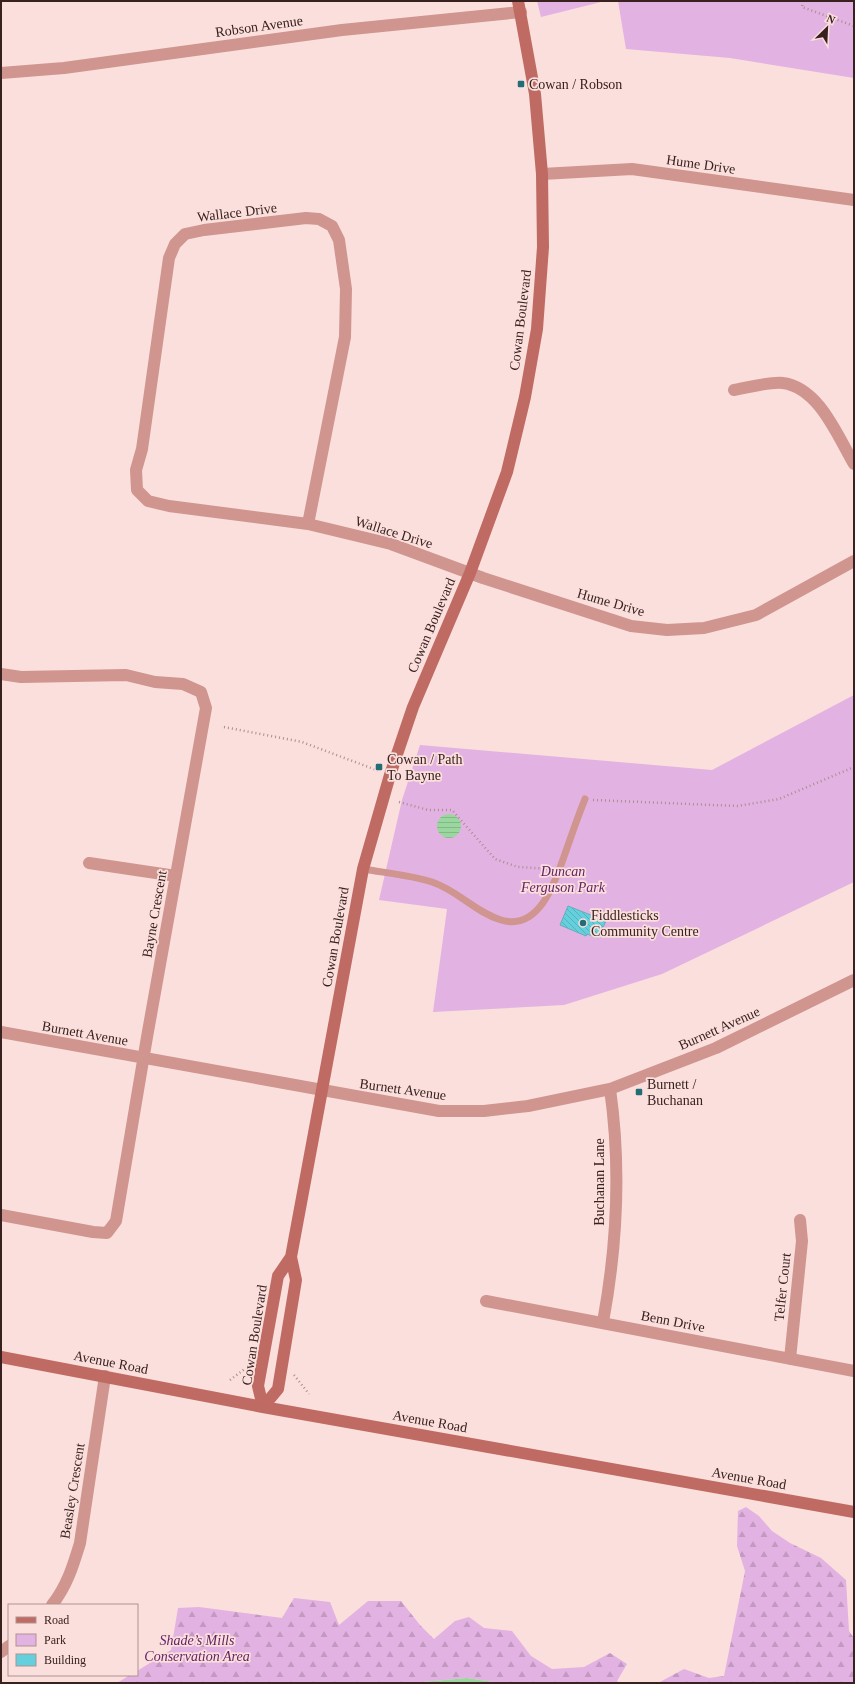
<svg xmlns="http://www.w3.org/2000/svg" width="855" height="1684" font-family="'Times New Roman',serif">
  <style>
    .green { fill: #e2b2e2 }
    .forest { fill: url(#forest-firs) }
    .water { fill: url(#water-rules) }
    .building { fill: url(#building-back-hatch); stroke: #64aeb7 }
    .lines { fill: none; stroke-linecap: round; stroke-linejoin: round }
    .path { stroke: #a98f8d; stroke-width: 2.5; stroke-dasharray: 1 3; stroke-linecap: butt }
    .lane { stroke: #cf958e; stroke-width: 7 }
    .street { stroke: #cf958e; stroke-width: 12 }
    .secondary { stroke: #bf6b63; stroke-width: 12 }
    .poi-dot { fill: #236d76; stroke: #fadfdc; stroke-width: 1.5 }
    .labels { text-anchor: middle; stroke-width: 3.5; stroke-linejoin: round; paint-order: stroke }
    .street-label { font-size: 14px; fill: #39211f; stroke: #fadfdc }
    .poi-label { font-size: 14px; fill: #39211f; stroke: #fadfdc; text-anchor: start }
    .park-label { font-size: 14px; font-style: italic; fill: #642266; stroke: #fadfdc }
  </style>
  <defs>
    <pattern id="forest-firs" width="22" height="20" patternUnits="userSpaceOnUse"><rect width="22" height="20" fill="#e2b2e2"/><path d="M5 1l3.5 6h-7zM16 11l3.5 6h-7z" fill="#c399c1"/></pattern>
    <pattern id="water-rules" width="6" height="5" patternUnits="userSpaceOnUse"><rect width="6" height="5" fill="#9ad79e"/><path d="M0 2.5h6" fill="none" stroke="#85b888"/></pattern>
    <pattern id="building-back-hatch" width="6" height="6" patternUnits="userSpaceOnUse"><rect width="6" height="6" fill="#65d0dd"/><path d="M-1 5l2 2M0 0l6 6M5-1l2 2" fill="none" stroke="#58b2bd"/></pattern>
  </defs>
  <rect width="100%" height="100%" fill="#fadfdc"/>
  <path class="green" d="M 537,1 L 605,1 L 541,17 Z
    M 618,1 L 854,1 L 854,78 L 730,58 L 626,49 Z
    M 854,695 L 854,882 L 662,974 L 564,1005 L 433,1012 L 447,909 L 379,900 L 402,800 L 420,745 L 712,770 Z"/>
  <path class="forest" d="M 746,1507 L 759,1516 L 772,1531 L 790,1543 L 821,1558 L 846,1580 L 849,1631 L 854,1638 L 854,1683 L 658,1683 L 684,1669 L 709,1678 L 724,1676 L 745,1571 L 737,1546 L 738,1511 Z
    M 294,1598 L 330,1602 L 339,1625 L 368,1601 L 401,1601 L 420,1625 L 434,1639 L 455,1621 L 469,1617 L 484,1628 L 512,1631 L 531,1656 L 552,1669 L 584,1667 L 610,1653 L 627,1664 L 617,1681 L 619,1683 L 500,1683 L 467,1678 L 411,1683 L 117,1683 L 130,1675 L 137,1675 L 137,1671 L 171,1650 L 178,1608 L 199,1607 L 282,1618 Z"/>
  <path class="water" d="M437 826a12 12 0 1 1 24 0a12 12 0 1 1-24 0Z
    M 467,1678 L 500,1683 L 411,1683 Z"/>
  <path class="building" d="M 568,906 L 606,921 L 598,938 L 587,934 L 586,936 L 560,925 Z"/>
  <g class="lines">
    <path class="path" d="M 803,1 L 802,7 L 854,26
      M 224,727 L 302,742 L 379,771
      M 593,800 L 738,806 L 779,799 L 854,767
      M 399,802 L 428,810 L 452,810 L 495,859 L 518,867 L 550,869
      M 294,1375 L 309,1394
      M 230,1380 L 246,1368"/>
    <path class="lane" d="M 363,869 C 386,873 410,875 432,882 C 457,890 475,912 501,920 C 541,932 556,878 566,851 C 572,834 578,816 585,799"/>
    <path class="street" d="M 1,73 L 64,68 L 342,30 L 521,12
      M 542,174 L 632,169 L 854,200
      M 734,390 C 746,388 772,381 783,383 C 819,388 837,435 854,464
      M 308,524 L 345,337 L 346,289 L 339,240 L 332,226 L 319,219 L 306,218 L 204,230 L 185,234 L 175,244 L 169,258 L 142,449 L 136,470 L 137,490 L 148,501 L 169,506 L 308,524 L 391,544 L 483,578 L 631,626 L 667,630 L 704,628 L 756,615 L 854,561
      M 1,674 L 21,677 L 126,675 L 155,682 L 183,684 L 201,692 L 206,708 L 147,1037 L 116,1221 L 107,1233 L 93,1232 L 1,1215
      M 89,863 L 176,876
      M 1,1032 L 439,1111 L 484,1111 L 528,1106 L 610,1089 L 716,1048 L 854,980
      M 486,1301 L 854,1371
      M 603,1322 C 617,1246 621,1166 610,1089
      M 790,1359 L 802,1241 L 800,1220
      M 52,1605 C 67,1586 73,1566 80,1543 L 105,1376
      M 1,1652 L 9,1646"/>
    <path class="secondary" d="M 1,1357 L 263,1407 L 854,1512
      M 263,1407 L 278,1389 L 296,1280 L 291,1257 L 363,869 L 390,775 L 413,707 L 470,573 L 507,472 L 525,397 L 537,329 L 543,247 L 542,174 L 535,94 L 518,1
      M 263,1407 L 258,1386 L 278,1276 L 291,1257"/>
  </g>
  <g class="poi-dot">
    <rect x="517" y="80" width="8" height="8" rx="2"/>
    <rect x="375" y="763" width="8" height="8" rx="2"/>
    <circle cx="583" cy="923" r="4"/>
    <rect x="635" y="1088" width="8" height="8" rx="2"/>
  </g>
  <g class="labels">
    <g class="street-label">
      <text transform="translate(259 26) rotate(-8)" y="5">Robson Avenue</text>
      <text transform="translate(701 164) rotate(8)" y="5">Hume Drive</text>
      <text transform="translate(237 212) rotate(-7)" y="5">Wallace Drive</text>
      <text transform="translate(520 320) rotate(-83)" y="5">Cowan Boulevard</text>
      <text transform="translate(394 532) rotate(17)" y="5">Wallace Drive</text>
      <text transform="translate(611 602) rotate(16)" y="5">Hume Drive</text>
      <text transform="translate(431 625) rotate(-67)" y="5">Cowan Boulevard</text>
      <text transform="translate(154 914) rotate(-80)" y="5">Bayne Crescent</text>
      <text transform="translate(335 937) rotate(-80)" y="5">Cowan Boulevard</text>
      <text transform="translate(719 1028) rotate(-24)" y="5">Burnett Avenue</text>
      <text transform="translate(85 1033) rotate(10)" y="5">Burnett Avenue</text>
      <text transform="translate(403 1089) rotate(8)" y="5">Burnett Avenue</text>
      <text transform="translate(599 1182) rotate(-90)" y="5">Buchanan Lane</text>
      <text transform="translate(782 1287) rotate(-84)" y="5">Telfer Court</text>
      <text transform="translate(673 1321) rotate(11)" y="5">Benn Drive</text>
      <text transform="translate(254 1335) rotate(-81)" y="5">Cowan Boulevard</text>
      <text transform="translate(111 1362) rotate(11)" y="5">Avenue Road</text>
      <text transform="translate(430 1421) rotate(10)" y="5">Avenue Road</text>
      <text transform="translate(749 1478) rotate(10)" y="5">Avenue Road</text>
      <text transform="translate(72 1491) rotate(-81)" y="5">Beasley Crescent</text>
    </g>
    <g class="poi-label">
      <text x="529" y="89">Cowan / Robson</text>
      <text x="387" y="764">Cowan / Path<tspan x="387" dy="16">To Bayne</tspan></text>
      <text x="591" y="920">Fiddlesticks<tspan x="591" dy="16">Community Centre</tspan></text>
      <text x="647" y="1089">Burnett /<tspan x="647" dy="16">Buchanan</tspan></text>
    </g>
    <g class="park-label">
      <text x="563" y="876">Duncan<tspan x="563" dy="16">Ferguson Park</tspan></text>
      <text x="197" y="1645">Shade’s Mills<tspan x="197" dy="16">Conservation Area</tspan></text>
    </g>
  </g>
  <rect width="855" height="1684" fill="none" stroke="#39211f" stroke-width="4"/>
  <rect x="8" y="1604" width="130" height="72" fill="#fadfdc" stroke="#ad9390"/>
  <rect x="16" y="1617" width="20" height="6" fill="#bf6b63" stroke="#ad9390"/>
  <text x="44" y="1624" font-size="12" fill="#39211f">Road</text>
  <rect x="16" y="1634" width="20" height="12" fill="#e2b2e2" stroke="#ad9390"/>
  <text x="44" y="1644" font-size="12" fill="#39211f">Park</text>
  <rect x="16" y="1654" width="20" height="12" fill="#65d0dd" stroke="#ad9390"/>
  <text x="44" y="1664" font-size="12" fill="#39211f">Building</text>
  <g transform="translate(827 28) rotate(24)" stroke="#fadfdc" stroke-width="3" paint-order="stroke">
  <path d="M0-3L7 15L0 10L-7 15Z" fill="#39211f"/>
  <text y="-6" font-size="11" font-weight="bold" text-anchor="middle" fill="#39211f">N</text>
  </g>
</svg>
